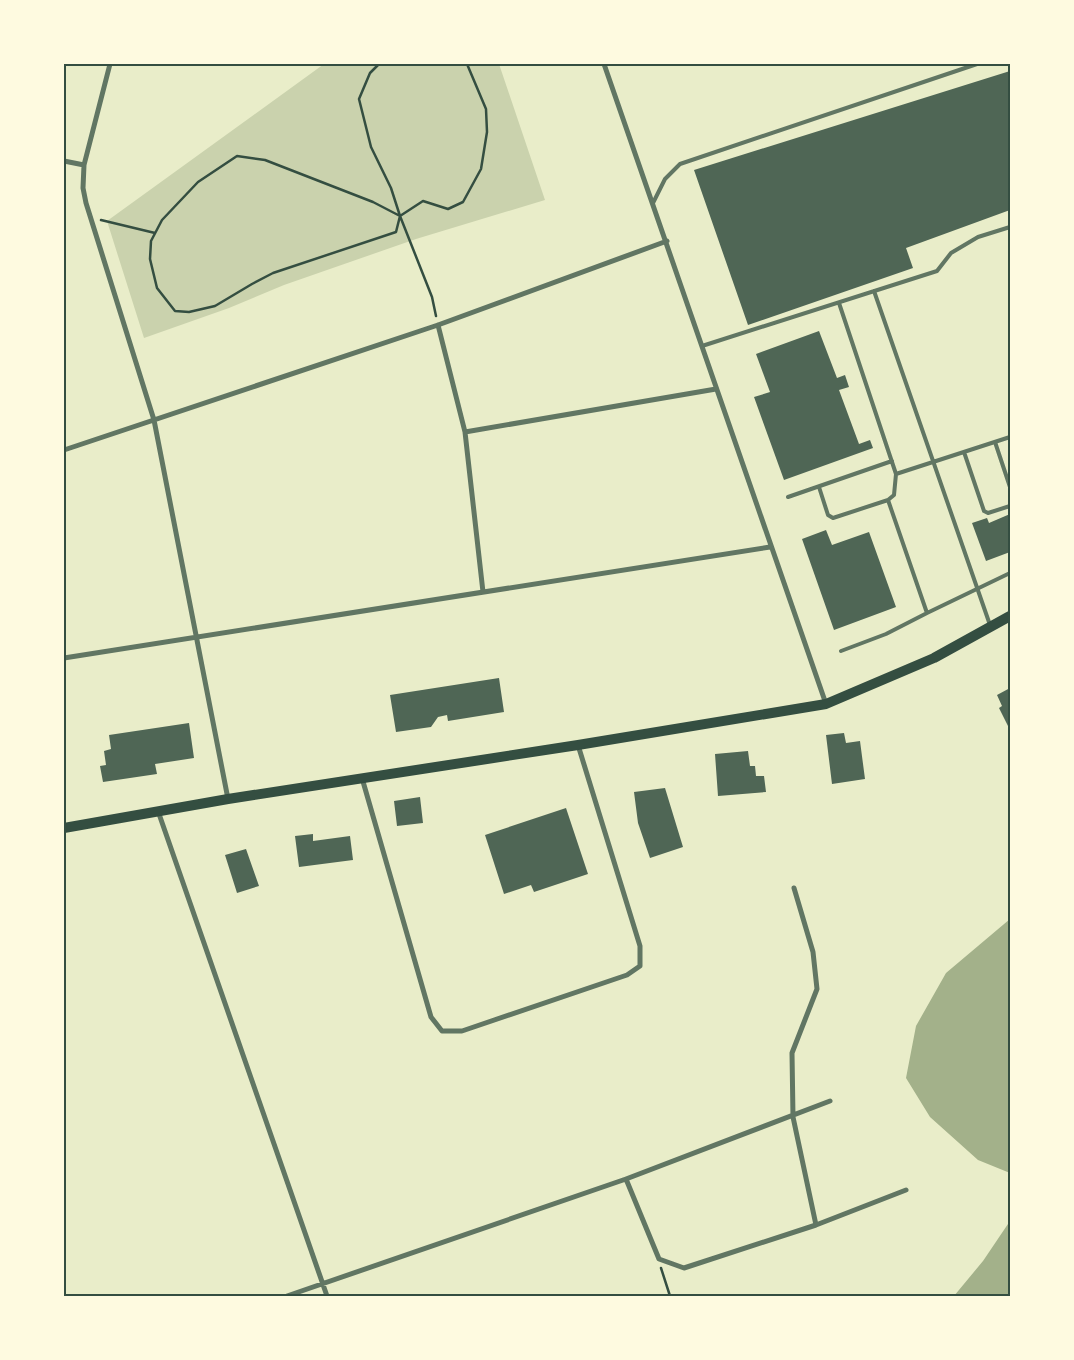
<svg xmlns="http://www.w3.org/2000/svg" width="1074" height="1360" font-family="Overpass,sans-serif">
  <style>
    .green { fill: #cad2ad }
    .water { fill: #a3b18a }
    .building { fill: #4f6655 }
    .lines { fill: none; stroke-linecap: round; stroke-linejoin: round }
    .path { stroke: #344e41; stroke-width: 2.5 }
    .service { stroke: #617663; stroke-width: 4 }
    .minor { stroke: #617663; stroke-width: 5 }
    .secondary { stroke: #344e41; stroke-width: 10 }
    .neatline { fill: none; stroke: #344e41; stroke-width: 2 }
  </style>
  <rect width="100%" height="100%" fill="#e9edc9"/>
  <path class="green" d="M 324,64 L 499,64 L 545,200 L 416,239 L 284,285 L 229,308 L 144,338 L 107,221 Z"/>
  <path class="water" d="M 1010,919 L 1010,1173 L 978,1160 L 930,1117 L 906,1078 L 916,1026 L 946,973 Z
    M 1010,1221 L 1010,1296 L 954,1296 L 983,1261 Z"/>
  <path class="building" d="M 1010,71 L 1010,210 L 906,248 L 913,268 L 748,325 L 694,170 Z
    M 819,331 L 837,378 L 845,375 L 849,387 L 839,390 L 859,444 L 870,440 L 873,448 L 784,480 L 754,397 L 770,392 L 756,354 Z
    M 1010,514 L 1010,552 L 986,561 L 972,523 L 987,518 L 989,523 Z
    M 826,530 L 832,545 L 869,532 L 896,607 L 834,630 L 802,539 Z
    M 499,678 L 504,712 L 448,721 L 447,715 L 438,717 L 431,727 L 396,732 L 390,695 Z
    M 1010,688 L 1010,730 L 999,708 L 1002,706 L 997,695 Z
    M 189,723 L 194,758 L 155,764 L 157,774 L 103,782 L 100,766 L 106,765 L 104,751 L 111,749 L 109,735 Z
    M 844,733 L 846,743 L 860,741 L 865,779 L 832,784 L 826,735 Z
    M 748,751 L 750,766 L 755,766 L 756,776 L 764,776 L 766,792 L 718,796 L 715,754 Z
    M 665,788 L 683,847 L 650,858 L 638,823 L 634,792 Z
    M 420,797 L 423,823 L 397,826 L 394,801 Z
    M 566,808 L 588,874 L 534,892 L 531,885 L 504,894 L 485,835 Z
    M 313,834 L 313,841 L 350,836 L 353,860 L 299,867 L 295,836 Z
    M 246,849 L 259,886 L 237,893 L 225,855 Z"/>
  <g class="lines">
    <path class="path" d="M 379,64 L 370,73 L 359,99 L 371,147 L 391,188 L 400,216 L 432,297 L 436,316
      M 400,216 L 373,202 L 265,160 L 237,156 L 198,182 L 162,220 L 151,241 L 150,259 L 157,288 L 175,311 L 189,312 L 215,306 L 252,284 L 273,273 L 396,232 L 400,216 L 423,201 L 448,209 L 463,202 L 481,169 L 487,132 L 486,109 L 467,64
      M 101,220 L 155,233
      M 661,1268 L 670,1296"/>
    <path class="service" d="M 653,203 L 665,179 L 680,164 L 977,64
      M 874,291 L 990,625
      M 839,303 L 896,474 L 1010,437
      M 702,346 L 937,271 L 951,253 L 978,237 L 1010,227
      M 995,442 L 1010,487
      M 964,452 L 984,511 L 988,513 L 1010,506
      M 819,487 L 828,515 L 833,518 L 888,500 L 927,613 L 886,634 L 841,651
      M 788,497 L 892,461
      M 888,500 L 894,495 L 896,474
      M 927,613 L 1010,573"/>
    <path class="minor" d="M 110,64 L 84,165 L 83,188 L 86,203 L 154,420 L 228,799
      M 604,64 C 679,277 750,491 826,704
      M 64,161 L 84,165
      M 438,325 L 465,432 L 483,592
      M 465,432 L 716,389
      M 64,450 L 438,325 L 667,241
      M 64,658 L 770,547
      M 362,778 L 431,1017 L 442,1031 L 462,1031 L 627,975 L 640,966 L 640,946 L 578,745
      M 158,811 L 327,1296
      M 794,888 L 813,952 L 817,989 L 792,1053 L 793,1117 L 816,1225
      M 626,1179 L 659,1259 L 684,1268 L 816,1225 L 906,1190
      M 287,1296 L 626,1179 L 830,1101"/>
    <path class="secondary" d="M 64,828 L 228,799 L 578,745 L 826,704 L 934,658 L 1010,616"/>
  </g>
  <rect width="1074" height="1360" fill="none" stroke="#fefae0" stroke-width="130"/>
  <rect x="65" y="65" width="944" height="1230" class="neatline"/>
</svg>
